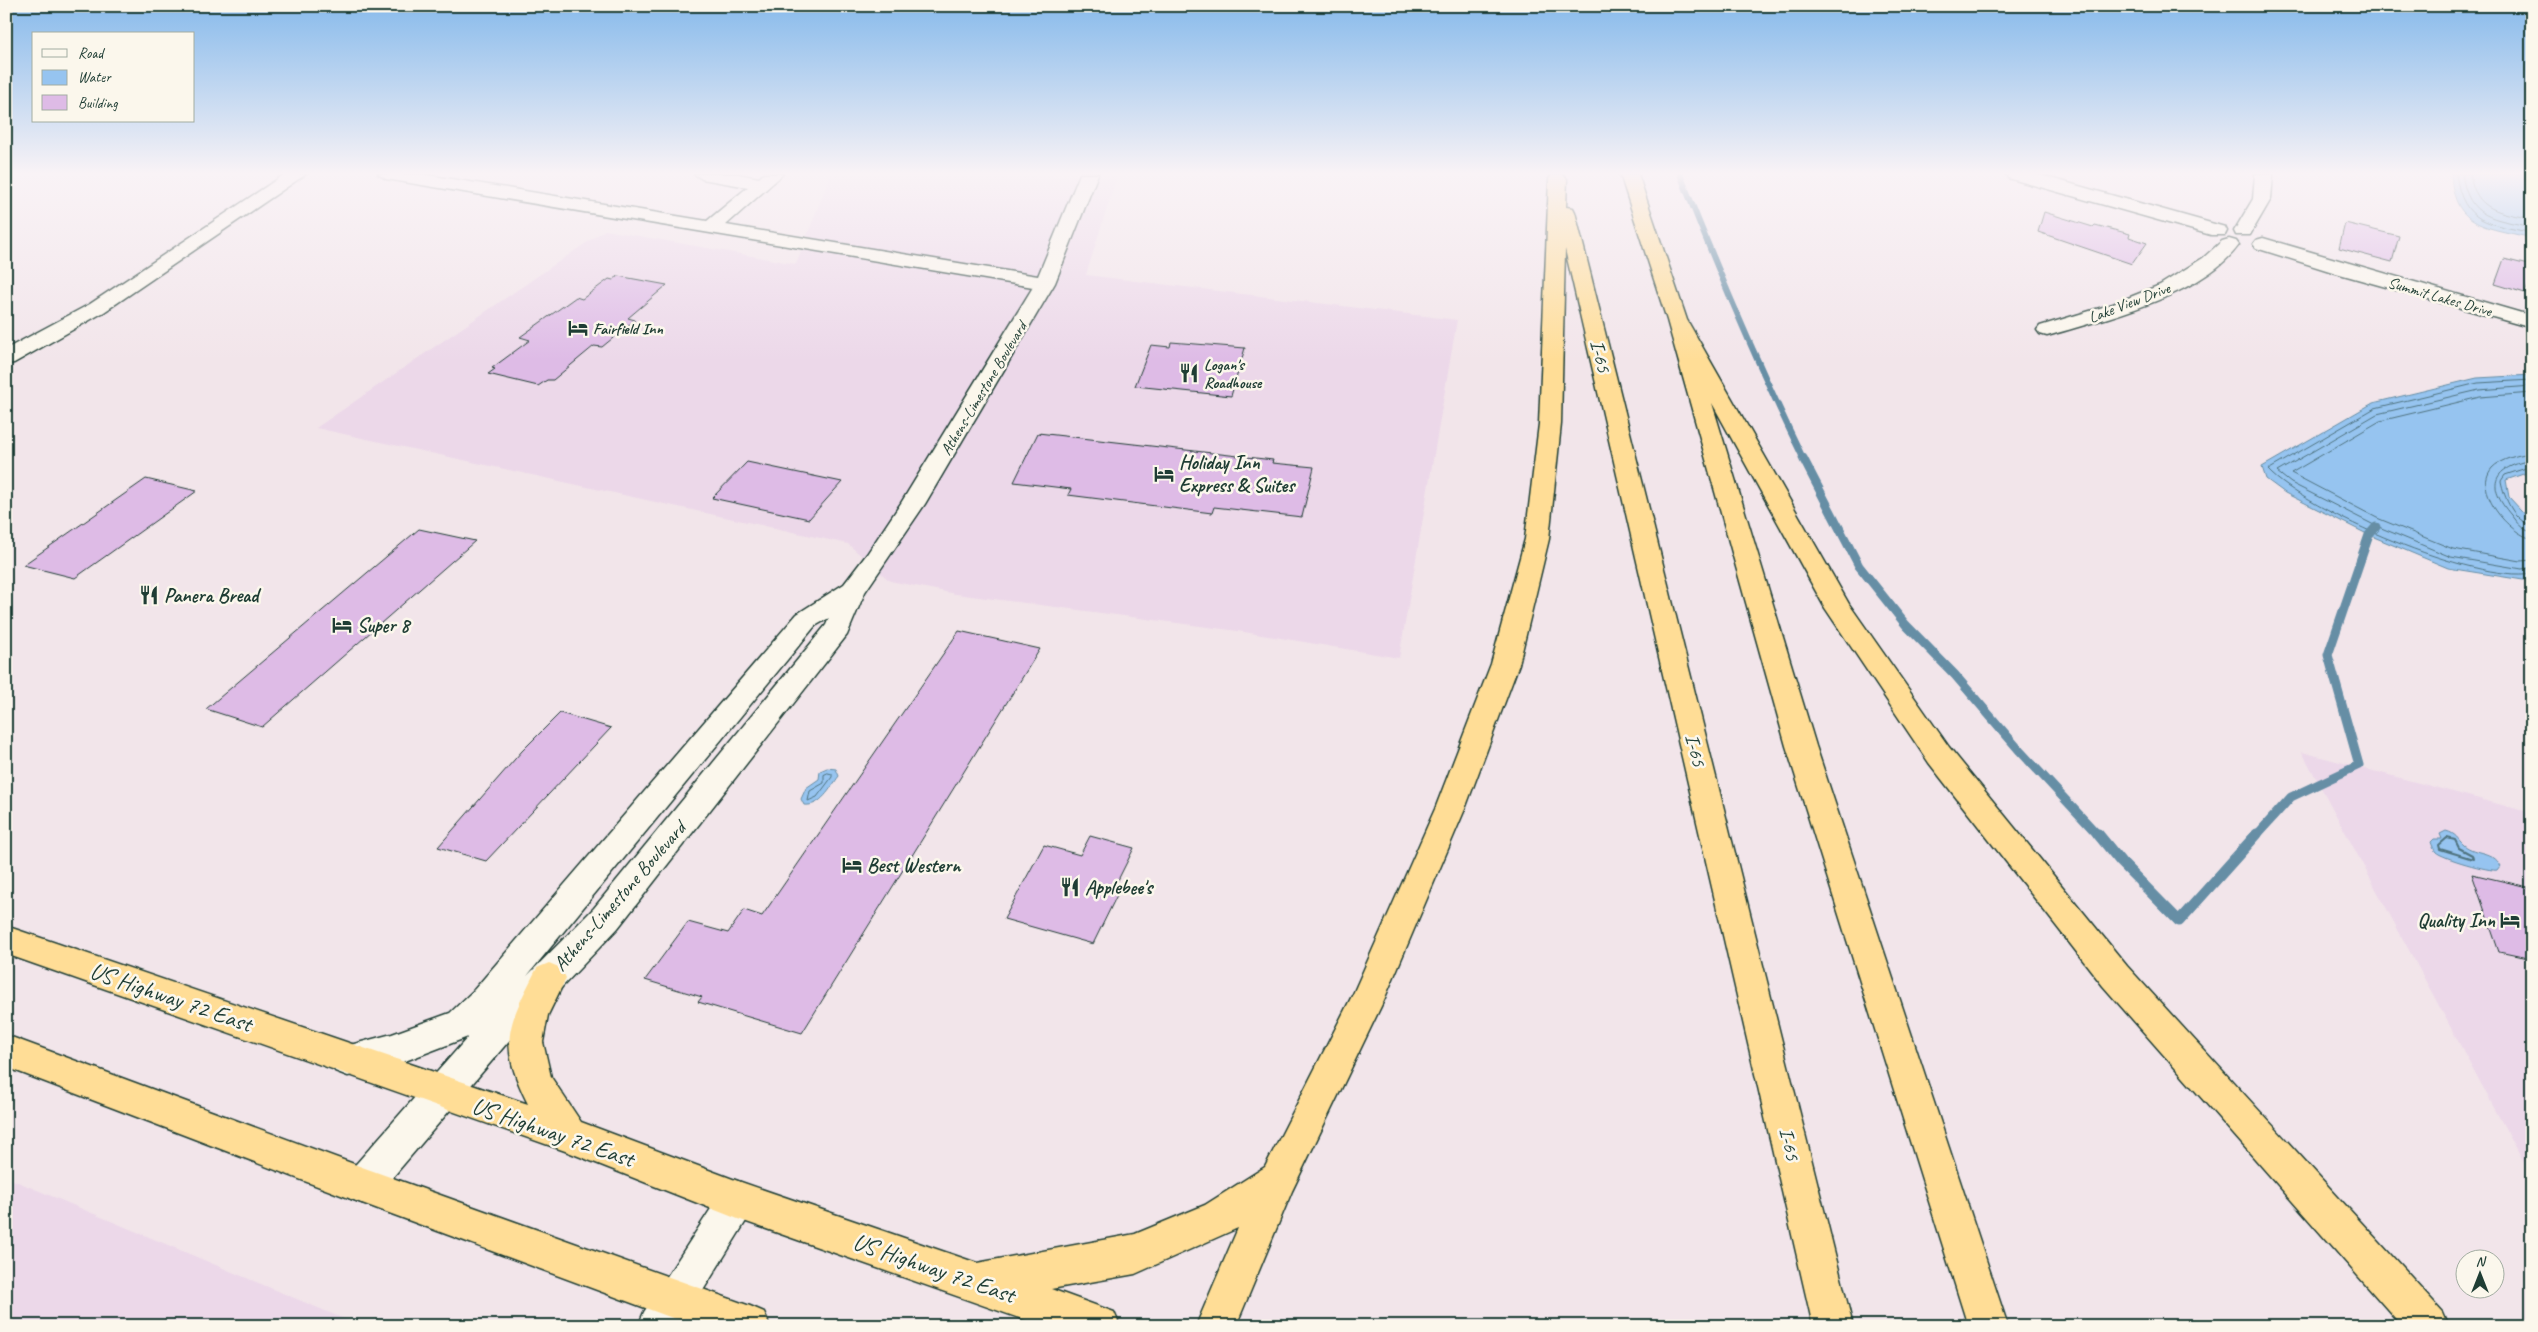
<svg xmlns="http://www.w3.org/2000/svg" width="2538" height="1332" font-family="Caveat,sans-serif">
  <style>
    .built { fill: #ecd8e9 }
    .water { fill: #96c4f0; stroke: #668ea5 }
    .lines { fill: none; stroke-linecap: round; stroke-linejoin: round }
    .shore-far1 { stroke: #4f737f; stroke-width: 1 }
    .shore { stroke: #4f737f; stroke-width: 2 }
    .stream-far2 { stroke: #668ea5; stroke-width: 6 }
    .stream-far1 { stroke: #668ea5; stroke-width: 9 }
    .stream { stroke: #668ea5; stroke-width: 11 }
    .building { fill: #debbe6; stroke: #1f3d34 }
    .minor-casing { stroke: #1f3d34; stroke-width: 3 }
    .highway-casing { stroke: #1f3d34; stroke-width: 3 }
    .minor { fill: #fbf7ec; fill-rule: evenodd }
    .highway { fill: #ffdd96; fill-rule: evenodd }
    .labels { text-anchor: middle; stroke-width: 5; stroke-linejoin: round; paint-order: stroke }
    .far-street-label { font-size: 16px; fill: #1f3d34; stroke: #fbf7ec }
    .far-poi-label { font-size: 16px; font-weight: bold; fill: #1f3d34; stroke: #fbf7ec; text-anchor: start }
    .street-label { font-size: 20px; fill: #1f3d34; stroke: #fbf7ec }
    .poi-label { font-size: 20px; font-weight: bold; fill: #1f3d34; stroke: #fbf7ec; text-anchor: start }
    .near-street-label { font-size: 24px; fill: #1f3d34; stroke: #fbf7ec }
  </style>
  <rect width="100%" height="100%" fill="#f2e5ea"/>
  <filter id="ink" filterUnits="userSpaceOnUse"><feTurbulence type="fractalNoise" baseFrequency=".02" numOctaves="2"/><feDisplacementMap in="SourceGraphic" scale="10" xChannelSelector="R" yChannelSelector="G"/><feConvolveMatrix kernelMatrix="1 2 1 2 8 2 1 2 1" color-interpolation-filters="sRGB"/></filter>
  <g filter="url(#ink)">
    <path class="built" d="M 831,174 L 1117,176 L 1086,275 L 1457,320 L 1399,658 L 1238,631 L 956,594 L 890,581 L 848,544 L 316,428 L 605,230 L 796,264 Z
      M 2302,752 L 2532,813 L 2532,1178 Z
      M 6,1177 L 361,1326 L 6,1326 Z"/>
    <path class="water" d="M 2532,174 L 2532,238 C 2488,227 2454,229 2451,174 Z
      M 2532,375 L 2532,471 L 2506,480 L 2509,497 L 2532,522 L 2532,578 L 2523,580 L 2448,568 L 2369,535 L 2285,493 L 2266,479 L 2262,467 L 2373,403 L 2477,378 Z
      M 827,768 L 836,769 L 839,776 C 830,788 821,807 804,805 L 801,799 L 806,788 L 819,779 L 820,771 Z
      M 2446,831 C 2457,834 2457,839 2464,845 C 2476,855 2492,850 2501,866 L 2498,870 C 2490,872 2442,858 2436,852 C 2434,850 2432,845 2431,842 L 2434,839 L 2442,839 L 2440,834 Z"/>
    <g class="lines">
      <path class="shore-far1" d="M 2456,174 C 2463,225 2489,223 2532,233
        M 2462,174 C 2469,220 2493,218 2532,227
        M 2470,174 C 2476,212 2500,212 2532,219
        M 2532,380 L 2478,383 L 2375,408 L 2268,470 C 2306,511 2476,584 2532,573
        M 2532,386 L 2479,390 L 2377,414 L 2277,472 L 2291,483 L 2374,525 L 2451,557 L 2522,569 L 2532,567
        M 2532,393 L 2480,397 L 2380,421 L 2291,473 L 2377,518 L 2453,549 L 2521,561 L 2532,560
        M 2532,453 C 2521,454 2500,459 2492,468 C 2472,492 2509,533 2532,539
        M 2532,460 C 2493,467 2485,485 2511,515 C 2517,523 2522,530 2532,532
        M 2532,466 L 2505,475 L 2501,481 C 2504,497 2514,522 2532,525
        M 828,773 L 832,774 L 832,777 L 817,797 L 808,801 L 810,791 L 824,783 L 824,775 Z"/>
      <path class="shore" d="M 2447,838 L 2455,840 L 2459,848 L 2472,855 L 2473,859 L 2440,849 L 2439,845 Z"/>
      <path class="stream-far2" d="M 1680,174 C 1718,271 1758,366 1804,460"/>
      <path class="stream-far1" d="M 1803,458 L 1859,566 L 1906,625 L 1955,675 L 2020,751 L 2099,836
        M 2256,836 L 2291,797 L 2359,765 L 2328,655 L 2369,535 L 2376,527"/>
      <path class="stream" d="M 2098,834 L 2121,862 L 2179,921 L 2257,834"/>
    </g>
    <path class="building" d="M 2044,212 L 2093,227 L 2095,225 L 2130,234 L 2129,237 L 2147,243 L 2132,264 L 2038,232 Z
      M 2345,223 L 2399,236 L 2392,262 L 2339,248 Z
      M 2504,259 L 2532,266 L 2532,276 L 2525,293 L 2495,284 Z
      M 618,276 L 667,285 L 628,318 L 635,320 L 602,347 L 594,346 L 553,380 L 547,380 L 538,386 L 488,374 L 495,369 L 492,368 L 530,340 L 520,337 L 576,297 L 582,299 L 609,279 L 613,280 Z
      M 1171,342 L 1245,348 L 1231,396 L 1135,386 L 1151,345 L 1170,347 Z
      M 1038,433 L 1273,460 L 1272,463 L 1314,467 L 1302,517 L 1214,507 L 1212,513 L 1068,495 L 1071,489 L 1014,482 Z
      M 747,462 L 842,482 L 809,519 L 712,498 Z
      M 146,479 L 197,491 L 75,578 L 23,565 Z
      M 419,529 L 475,541 L 262,727 L 206,709 Z
      M 959,631 L 1040,649 L 802,1033 L 698,1002 L 702,997 L 645,980 L 688,922 L 728,933 L 744,910 L 762,916 Z
      M 560,713 L 611,728 L 486,861 L 438,847 L 522,751 Z
      M 1090,836 L 1134,848 L 1112,892 L 1118,893 L 1093,944 L 1004,919 L 1044,845 L 1080,855 Z
      M 2472,874 L 2532,888 L 2532,959 L 2499,952 Z"/>
    <g class="lines">
      <defs>
        <path id="minor" d="M 285,174 L 306,174 L 104,312 L 14,363 L 6,364 L 6,349 L 90,304 Z
          M 378,174 L 421,174 L 707,221 L 748,187 L 702,179 L 694,174 L 738,174 L 759,178 L 764,174 L 783,174 L 726,225 L 1038,276 L 1080,174 L 1098,174 L 1055,283 L 925,504 L 865,592 L 847,635 L 618,928 L 561,988 L 531,1015 L 375,1198 L 362,1203 L 349,1198 L 343,1185 L 349,1172 L 468,1037 L 392,1066 L 348,1076 L 335,1071 L 330,1060 L 335,1049 L 392,1034 L 450,1013 L 473,991 L 797,614 L 844,584 L 867,554 L 901,503 L 1033,287 L 386,179 ZM 829,618 L 826,625 L 594,908 L 527,976 L 815,626 Z
          M 2006,174 L 2036,174 L 2225,227 L 2227,231 L 2225,235 L 2211,235 L 2008,178 Z
          M 2255,174 L 2273,174 L 2271,199 L 2250,235 L 2236,235 L 2234,231 L 2253,199 Z
          M 2263,238 L 2532,316 L 2532,328 L 2336,273 L 2256,248 L 2253,244 L 2256,240 Z
          M 2229,239 L 2236,241 L 2239,245 C 2204,294 2109,318 2054,334 L 2047,336 L 2040,334 L 2037,330 L 2040,326 L 2113,304 L 2160,285 L 2203,258 L 2222,241 Z
          M 738,1181 L 751,1187 L 757,1200 L 751,1213 L 681,1326 L 638,1326 L 644,1312 L 725,1187 Z"/>
        <path id="highway" d="M 1561,174 L 1567,179 L 1566,207 L 1573,208 L 1575,212 L 1853,1326 L 1813,1326 L 1565,249 L 1561,424 L 1549,539 L 1519,664 L 1465,809 L 1384,1000 L 1292,1191 L 1236,1326 L 1196,1326 L 1238,1228 L 1135,1274 L 1051,1289 L 1114,1312 L 1120,1326 L 1042,1326 L 738,1219 L 568,1152 L 6,954 L 6,926 L 528,1104 C 497,1042 508,1025 537,968 L 549,963 L 561,968 L 566,978 L 548,1015 L 543,1042 L 551,1077 L 581,1122 L 738,1181 L 977,1263 L 1135,1234 L 1205,1205 L 1265,1167 L 1353,994 L 1435,809 L 1491,664 L 1525,539 L 1539,424 L 1549,179 L 1552,175 Z
          M 1620,174 L 1638,174 L 1687,320 L 1849,604 L 1949,747 L 2127,966 L 2443,1312 L 2449,1326 L 2402,1326 L 2103,986 L 1929,763 L 1825,608 L 1712,403 L 1816,746 L 2008,1326 L 1968,1326 L 1786,746 L 1667,320 Z
          M 6,1035 L 362,1167 L 750,1306 L 764,1312 L 770,1326 L 694,1326 L 362,1203 L 6,1067 Z"/>
      </defs>
      <use href="#minor" class="minor-casing"/>
      <use href="#highway" class="highway-casing"/>
      <use href="#minor" class="minor"/>
      <use href="#highway" class="highway"/>
    </g>
  </g>
  <linearGradient id="sky" x2="0" y2="1"><stop stop-color="#87baeb"/><stop offset="0.48" stop-color="#f9f3f6"/><stop offset="1" stop-color="#f9f3f6" stop-opacity="0"/></linearGradient>
  <rect width="2538" height="361" fill="url(#sky)"/>
  <defs>
    <symbol id="hotel-bare" viewBox="-9 -9 18 18"><path d="M-6-4.5h1.5V1H6V5H4.5V3h-9V5H-6ZM-4 0a1.8 1.8 0 1 1 3.6 0ZM.5 0V-2.5h3Q6-2.5 6 0Z" fill="#1f3d34" stroke="#fbf7ec" stroke-width="2.5" paint-order="stroke"/></symbol>
    <symbol id="restaurant-bare" viewBox="-9 -9 18 18"><path d="M-5-6h1v4h1v-4h1v4h1v-4h1v5L-1.5 .5V6h-2V.5L-5-1ZM5-6V6H3V1.5H1.5Q1.5-4 5-6Z" fill="#1f3d34" stroke="#fbf7ec" stroke-width="2.5" paint-order="stroke"/></symbol>
  </defs>
  <g fill-rule="evenodd">
    <use href="#hotel-bare" x="564" y="314" width="28" height="28"/>
    <use href="#restaurant-bare" x="1175" y="359" width="28" height="28"/>
    <use href="#hotel-bare" x="1150" y="460" width="28" height="28"/>
    <use href="#restaurant-bare" x="135" y="581" width="28" height="28"/>
    <use href="#hotel-bare" x="328" y="611" width="28" height="28"/>
    <use href="#hotel-bare" x="838" y="851" width="28" height="28"/>
    <use href="#restaurant-bare" x="1056" y="873" width="28" height="28"/>
    <use href="#hotel-bare" x="2496" y="906" width="28" height="28"/>
  </g>
  <g class="labels">
    <g class="far-street-label">
      <text transform="translate(2440 296) rotate(16)" y="6">Summit Lakes Drive</text>
      <text transform="translate(2129 302) rotate(-21)" y="6">Lake View Drive</text>
      <text transform="translate(983 388) rotate(-59)" y="6">Athens-Limestone Boulevard</text>
    </g>
    <g class="far-poi-label">
      <text x="593" y="334">Fairfield Inn</text>
      <text x="1204" y="370">Logan's<tspan x="1204" dy="18">Roadhouse</tspan></text>
    </g>
    <g class="street-label">
      <text transform="translate(1601 356) rotate(76)" y="7">I-65</text>
      <text transform="translate(1696 750) rotate(76)" y="7">I-65</text>
      <text transform="translate(619 896) rotate(-49)" y="7">Athens-Limestone Boulevard</text>
      <text transform="translate(1790 1144) rotate(77)" y="7">I-65</text>
    </g>
    <g class="poi-label">
      <text x="1179" y="469">Holiday Inn<tspan x="1179" dy="23">Express &amp; Suites</tspan></text>
      <text x="164" y="602">Panera Bread</text>
      <text x="357" y="632">Super 8</text>
      <text x="867" y="872">Best Western</text>
      <text x="1085" y="894">Applebee's</text>
      <text x="2495" y="927" text-anchor="end">Quality Inn</text>
    </g>
    <g class="near-street-label">
      <text transform="translate(171 997) rotate(19)" y="8">US Highway 72 East</text>
      <text transform="translate(553 1132) rotate(19)" y="8">US Highway 72 East</text>
      <text transform="translate(934 1268) rotate(19)" y="8">US Highway 72 East</text>
    </g>
  </g>
  <rect width="2538" height="1332" fill="none" stroke="#fbf7ec" stroke-width="25"/>
  <rect x="12" y="12" width="2513" height="1307" fill="none" stroke="#1f3d34" stroke-width="2" filter="url(#ink)"/>
  <rect x="32" y="32" width="162" height="90" fill="#fbf7ec" stroke="#a3ada2"/>
  <rect x="42" y="49" width="25" height="8" fill="#fbf7ec" stroke="#a3ada2"/>
  <text x="78" y="58" font-size="15" fill="#1f3d34">Road</text>
  <rect x="42" y="70" width="25" height="15" fill="#96c4f0" stroke="#a3ada2"/>
  <text x="78" y="82" font-size="15" fill="#1f3d34">Water</text>
  <rect x="42" y="95" width="25" height="15" fill="#debbe6" stroke="#a3ada2"/>
  <text x="78" y="108" font-size="15" fill="#1f3d34">Building</text>
  <g transform="translate(2480 1274)"><circle r="24" fill="#fbf7ec" stroke="#a3ada2"/>
  <path d="M0-4L9 19L0 12L-9 19Z" fill="#1f3d34"/>
  <text y="-8" font-size="14" font-weight="bold" text-anchor="middle" fill="#1f3d34">N</text>
  </g>
</svg>
